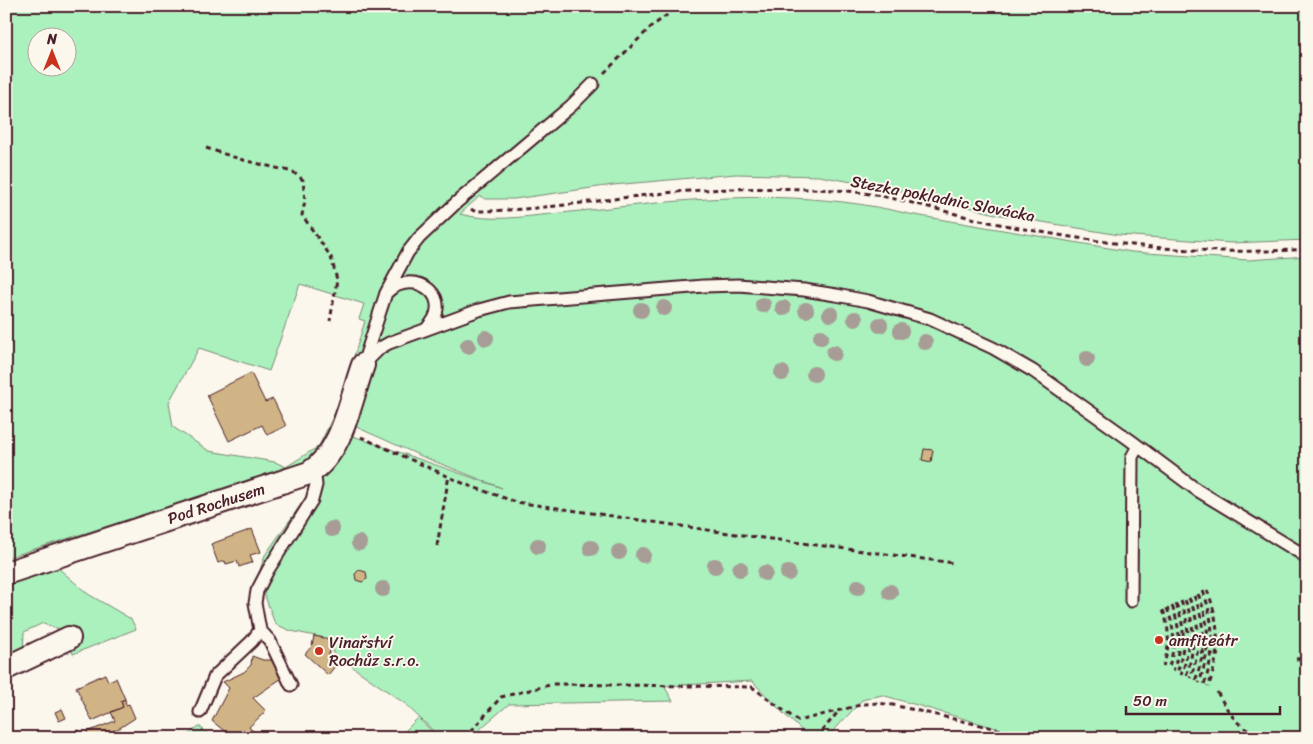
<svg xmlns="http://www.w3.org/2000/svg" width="1313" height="744" font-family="Sriracha,sans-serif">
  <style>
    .green { fill: #aaf1bd; stroke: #7a8874; fill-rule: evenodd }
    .building { fill: #d0b485; stroke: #4a1f2b }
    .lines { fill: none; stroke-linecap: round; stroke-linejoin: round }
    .lane-casing { stroke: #4a1f2b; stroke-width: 15 }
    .street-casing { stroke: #4a1f2b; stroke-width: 26 }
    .path { stroke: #4a1f2b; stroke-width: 3; stroke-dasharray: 5 4; stroke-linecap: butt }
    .lane { stroke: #fbf7ec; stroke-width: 11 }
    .street { stroke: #fbf7ec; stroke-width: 22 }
    .tree { fill: #a79d96 }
    .poi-dot { fill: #c8321e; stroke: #fbf7ec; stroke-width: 2 }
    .labels { text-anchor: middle; stroke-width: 4; stroke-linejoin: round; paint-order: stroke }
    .street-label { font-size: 16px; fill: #4a1f2b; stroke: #fbf7ec }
    .poi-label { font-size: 16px; fill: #4a1f2b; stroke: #fbf7ec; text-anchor: start }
  </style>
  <rect width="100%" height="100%" fill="#fbf7ec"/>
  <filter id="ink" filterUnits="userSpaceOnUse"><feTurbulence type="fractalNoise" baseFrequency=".02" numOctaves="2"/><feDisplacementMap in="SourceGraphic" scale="10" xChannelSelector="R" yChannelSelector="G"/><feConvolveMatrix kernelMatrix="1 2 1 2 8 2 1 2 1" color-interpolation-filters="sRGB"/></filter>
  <g filter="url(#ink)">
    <path class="green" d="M 6,6 L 1307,6 L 1307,240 L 1231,243 L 1119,235 L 995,214 L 924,195 L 819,176 L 736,174 L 613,185 L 514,199 L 485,199 L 480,196 L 460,214 C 490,222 521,217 551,214 C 580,211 609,208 638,205 C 728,195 821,192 909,214 L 1132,252 L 1248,260 L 1307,256 L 1307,566 L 1296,560 L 1307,567 L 1307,738 L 1030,738 L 882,695 L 862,700 L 827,738 L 810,738 L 784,714 L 752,681 L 664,686 L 673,701 L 509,704 L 480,729 L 488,738 L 441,738 L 404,703 L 334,654 L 330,639 L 291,631 L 275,624 L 258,576 L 265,555 L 314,486 L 286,467 L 184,502 L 6,558 ZM 38,38 L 68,38 L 68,68 L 38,68 ZM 300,284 L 364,304 L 359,319 L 365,321 L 339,404 L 319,446 L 286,467 L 275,462 L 209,451 L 173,427 L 169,402 L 199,348 L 269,371 ZM 354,426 L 421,456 L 502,488 L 350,435 Z
      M 57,567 L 88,594 L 131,619 L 136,629 L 73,654 L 64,631 L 43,623 L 24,632 L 23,655 L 6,662 L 6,586 Z
      M 418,718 L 439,738 L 398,738 Z
      M 199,726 L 213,738 L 184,738 Z"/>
    <path class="building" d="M 251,373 L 265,402 L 273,399 L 286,426 L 267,435 L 262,425 L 229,441 L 207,395 Z
      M 924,449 L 933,450 L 931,462 L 922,460 Z
      M 252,529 L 261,552 L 250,555 L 253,562 L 239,567 L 237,561 L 226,564 L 225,561 L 218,563 L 211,544 Z
      M 359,570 L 366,572 L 367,579 L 362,582 L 356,580 L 355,574 Z
      M 314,636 L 333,640 L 328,658 L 336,665 L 328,675 L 305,654 L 312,646 Z
      M 252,656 L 263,660 L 275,660 L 282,678 L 253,698 L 266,711 L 249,727 L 253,731 L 247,737 L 243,733 L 238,738 L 233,738 L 212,721 L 229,688 L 223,682 L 244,672 L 251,665 Z
      M 105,674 L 108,681 L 116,678 L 125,699 L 121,701 L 123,707 L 92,721 L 76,687 Z
      M 125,699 L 126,705 L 129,704 L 135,718 L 118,729 L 97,738 L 90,738 L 87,732 L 115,721 L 111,712 L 123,707 L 121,701 Z
      M 62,709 L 66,718 L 59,721 L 55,712 Z
      M 79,730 L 82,738 L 73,738 L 71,733 Z"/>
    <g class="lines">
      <defs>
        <path id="lane" d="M 387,292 C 417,266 457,300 426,329
          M 364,361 L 386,293 L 408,252 L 419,238 L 457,202 L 571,106 L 593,84
          M 363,365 L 380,348 L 389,343 L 479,310 L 509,302 L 704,286 L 738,285 L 804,290 L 836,295 L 868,301 L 930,319 L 993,348 L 1033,371 L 1130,440 L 1197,490 L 1307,557
          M 1131,601 L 1132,457 L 1138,446
          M 260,630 L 270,641 L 291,685
          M 200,712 L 215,676 L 252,641 L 260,630 L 255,603 L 257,591 L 268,570 L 312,500 L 316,485 L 314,470"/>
        <path id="street" d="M 6,573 L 309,473 C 343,452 350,401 363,365
          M 6,668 L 69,638"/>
      </defs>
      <use href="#lane" class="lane-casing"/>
      <use href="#street" class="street-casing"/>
      <path class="path" d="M 604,73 L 651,27 L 679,6
        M 206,148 L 243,160 L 293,172 L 303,180 L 305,201 L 302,215 L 331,257 L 337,280 L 330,321
        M 471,209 L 474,211 C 552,211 627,194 705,190 C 748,188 793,188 836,190 C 884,193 933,209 980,220 C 1087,243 1198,257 1307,249
        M 361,437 L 467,485 L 516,502 L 763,538 L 954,563
        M 437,546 L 449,475
        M 1207,590 C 1220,621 1221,655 1208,687
        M 1203,591 C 1215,623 1215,653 1204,685
        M 1198,594 C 1211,623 1210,653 1199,683
        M 1194,596 C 1206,623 1206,653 1195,681
        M 1189,598 C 1201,624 1201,652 1190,678
        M 1185,600 C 1196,626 1195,650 1186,676
        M 1181,601 C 1190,625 1191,651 1181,675
        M 1176,604 C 1186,626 1185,650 1177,673
        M 1172,606 C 1181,628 1181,649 1173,671
        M 1167,608 C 1175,629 1176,647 1168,669
        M 1163,610 C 1170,629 1170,648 1163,666
        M 1200,652 L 1219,655
        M 1296,659 L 1307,658
        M 1217,692 C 1230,715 1239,730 1265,738
        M 247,737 L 251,738
        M 465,738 L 501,697 L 554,684 L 752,687 L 798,721 L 864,704 L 878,703 L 893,705 L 1036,738
        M 816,738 L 838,712"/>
      <use href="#lane" class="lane"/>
      <use href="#street" class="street"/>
    </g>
    <g class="tree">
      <circle cx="763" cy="305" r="8"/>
      <circle cx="664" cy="308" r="8"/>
      <circle cx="783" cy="308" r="8"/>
      <circle cx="641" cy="310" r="8"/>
      <circle cx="806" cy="310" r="8"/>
      <circle cx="830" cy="314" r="8"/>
      <circle cx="855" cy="319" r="8"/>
      <circle cx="880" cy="325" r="8"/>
      <circle cx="901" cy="331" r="8"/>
      <circle cx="821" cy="337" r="8"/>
      <circle cx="486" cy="338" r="8"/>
      <circle cx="925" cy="342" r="8"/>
      <circle cx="468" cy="346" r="8"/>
      <circle cx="834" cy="353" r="8"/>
      <circle cx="1087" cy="359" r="8"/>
      <circle cx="782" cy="373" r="8"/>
      <circle cx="814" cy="374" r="8"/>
      <circle cx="332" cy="529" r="8"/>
      <circle cx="359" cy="543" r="8"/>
      <circle cx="538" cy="546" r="8"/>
      <circle cx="591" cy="548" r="8"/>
      <circle cx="619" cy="552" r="8"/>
      <circle cx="643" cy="555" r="8"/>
      <circle cx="715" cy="566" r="8"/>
      <circle cx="740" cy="569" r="8"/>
      <circle cx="765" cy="573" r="8"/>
      <circle cx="788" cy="573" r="8"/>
      <circle cx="858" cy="587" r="8"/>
      <circle cx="383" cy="589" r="8"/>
      <circle cx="890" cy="592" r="8"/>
    </g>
  </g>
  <g class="poi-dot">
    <circle cx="1159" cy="640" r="5"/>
    <circle cx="319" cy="651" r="5"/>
  </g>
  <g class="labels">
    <g class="street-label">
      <text transform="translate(943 198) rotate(11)" y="6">Stezka pokladnic Slovácka</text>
      <text transform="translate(216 503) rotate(-18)" y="6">Pod Rochusem</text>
    </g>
    <g class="poi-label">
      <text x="1169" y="646">amfiteátr</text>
      <text x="329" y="648">Vinařství<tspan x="329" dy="18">Rochůz s.r.o.</tspan></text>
    </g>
  </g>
  <rect width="1313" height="744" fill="none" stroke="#fbf7ec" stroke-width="25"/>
  <rect x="12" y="12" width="1288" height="719" fill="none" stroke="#4a1f2b" stroke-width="2" filter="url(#ink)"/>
  <g transform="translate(52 52)"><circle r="24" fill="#fbf7ec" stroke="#b4a19f"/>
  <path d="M0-4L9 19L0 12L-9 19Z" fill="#c8321e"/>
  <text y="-8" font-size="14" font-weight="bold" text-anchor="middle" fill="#4a1f2b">N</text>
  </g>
  <path d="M1126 706v8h154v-8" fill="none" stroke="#4a1f2b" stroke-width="2.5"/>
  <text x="1133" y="706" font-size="15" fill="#4a1f2b" stroke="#fbf7ec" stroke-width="4" paint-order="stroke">50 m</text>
</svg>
